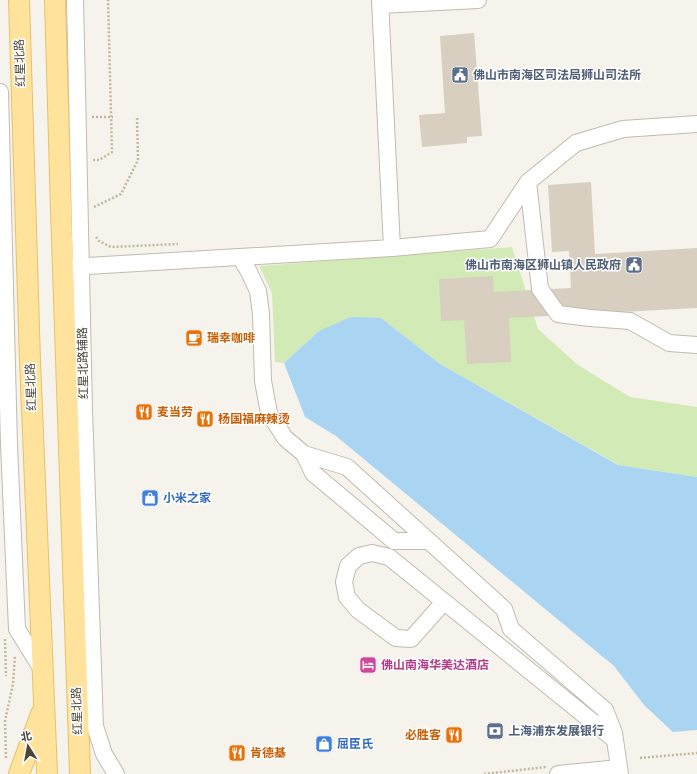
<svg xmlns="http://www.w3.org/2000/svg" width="697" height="774" font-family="Barlow,'Noto Sans SC',sans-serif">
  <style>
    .green { fill: #d2eab5 }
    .water { fill: #a9d4f2 }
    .building { fill: #d8cfc1 }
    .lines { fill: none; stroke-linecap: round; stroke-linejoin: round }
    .minor-casing { stroke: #c2bbae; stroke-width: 18 }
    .major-casing { stroke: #e6c16a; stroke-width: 22 }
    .path { stroke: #c4b79f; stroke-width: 2.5; stroke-dasharray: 2 2; stroke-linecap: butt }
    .minor { stroke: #fff; stroke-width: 16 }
    .major { stroke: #ffe39c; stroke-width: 20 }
    .labels { text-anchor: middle; stroke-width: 3; stroke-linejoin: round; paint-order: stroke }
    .street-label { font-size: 12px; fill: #4b4439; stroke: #fff }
    .service-label { font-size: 12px; font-weight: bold; fill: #4e5e75; stroke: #fff; text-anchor: start }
    .food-label { font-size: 12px; font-weight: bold; fill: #c56008; stroke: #fff; text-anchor: start }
    .shop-label { font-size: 12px; font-weight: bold; fill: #366cbe; stroke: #fff; text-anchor: start }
    .hotel-label { font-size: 12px; font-weight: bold; fill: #b23c85; stroke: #fff; text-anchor: start }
  </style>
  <rect width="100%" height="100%" fill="#f6f3ec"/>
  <path class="green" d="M 512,247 L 538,329 L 578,365 L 630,397 L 697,407 L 697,477 L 619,465 L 440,364 L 381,318 L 319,331 L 284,363 L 275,362 L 272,293 L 259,266 Z"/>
  <path class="water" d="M 351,317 L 381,318 L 440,364 L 618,465 L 697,477 L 697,730 L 673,732 L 644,705 L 614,666 L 336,436 L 305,417 L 284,363 L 319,331 Z"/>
  <path class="building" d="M 474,33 L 482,136 L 467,137 L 467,143 L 422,147 L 419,115 L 445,113 L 440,36 Z
    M 591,182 L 595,254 L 697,248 L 697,308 L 509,318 L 511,362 L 467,364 L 464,320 L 441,321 L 439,279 L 493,276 L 494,292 L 571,288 L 569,251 L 552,252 L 548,185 Z"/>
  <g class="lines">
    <defs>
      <path id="minor" d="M 75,0 L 84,410 L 95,726 L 104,754 L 116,774
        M 380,0 L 392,248
        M 380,5 L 478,0
        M 0,92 L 9,445 L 17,629 L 43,671
        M 528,182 L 540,289 L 558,314 L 590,318 L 630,321 L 669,343 L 697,345
        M 240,257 L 248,270 L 258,291 L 261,314 L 263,381 L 269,413 L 285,438 L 304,454 L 347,467 L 504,609 L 511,629 L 605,710 L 614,733 L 620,774
        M 70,267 L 392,248 L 490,239 L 528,182 L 576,143 L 623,129 L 697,124
        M 304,454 L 313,473 L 394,541 L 428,541
        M 444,602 L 411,639 L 396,638 L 358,610 L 347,597 L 344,582 L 348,566 L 359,556 L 372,553 L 389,557 L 615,740
        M 558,774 L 619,768"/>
      <path id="major" d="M 19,0 L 30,361 L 47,774
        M 55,0 L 61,210 L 80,774
        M 19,774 L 41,714"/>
    </defs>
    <use href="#minor" class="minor-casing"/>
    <use href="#major" class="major-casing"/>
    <path class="path" d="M 92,117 L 113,117
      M 93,160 L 99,160 L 112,152 L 108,0
      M 94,207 L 121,194 L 138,160 L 137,116
      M 96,237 L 99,241 L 111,247 L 178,244
      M 5,639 L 6,676
      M 6,758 L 5,721 L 13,684 L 15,655
      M 640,758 L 697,753
      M 484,774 L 546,767"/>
    <use href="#minor" class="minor"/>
    <use href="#major" class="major"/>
  </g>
  <defs>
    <symbol id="civic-square" viewBox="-11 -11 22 22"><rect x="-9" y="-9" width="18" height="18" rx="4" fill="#5c6f8a" stroke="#fff"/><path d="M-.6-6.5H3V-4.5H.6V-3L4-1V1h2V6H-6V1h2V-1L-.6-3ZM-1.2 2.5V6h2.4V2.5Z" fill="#fff"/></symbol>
    <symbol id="cafe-square" viewBox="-11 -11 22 22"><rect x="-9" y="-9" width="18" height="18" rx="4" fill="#e8710a" stroke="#fff"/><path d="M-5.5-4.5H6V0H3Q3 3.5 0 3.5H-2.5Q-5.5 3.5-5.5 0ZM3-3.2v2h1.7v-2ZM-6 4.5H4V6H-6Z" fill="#fff"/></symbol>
    <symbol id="restaurant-square" viewBox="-11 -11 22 22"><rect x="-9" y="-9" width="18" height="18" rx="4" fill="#e8710a" stroke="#fff"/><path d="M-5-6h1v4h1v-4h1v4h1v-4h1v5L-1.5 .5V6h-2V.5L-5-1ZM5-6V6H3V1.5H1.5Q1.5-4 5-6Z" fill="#fff"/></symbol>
    <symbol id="shop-square" viewBox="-11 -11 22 22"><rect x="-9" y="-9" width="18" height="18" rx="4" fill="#3f7fe0" stroke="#fff"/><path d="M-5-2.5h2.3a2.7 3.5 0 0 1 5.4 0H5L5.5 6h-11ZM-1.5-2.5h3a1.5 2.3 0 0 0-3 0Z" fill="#fff"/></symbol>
    <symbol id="hotel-square" viewBox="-11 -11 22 22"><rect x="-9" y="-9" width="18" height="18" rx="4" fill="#d1479c" stroke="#fff"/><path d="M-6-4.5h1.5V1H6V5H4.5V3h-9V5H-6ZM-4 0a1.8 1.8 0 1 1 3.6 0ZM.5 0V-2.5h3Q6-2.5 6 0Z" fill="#fff"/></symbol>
    <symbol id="bank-square" viewBox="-11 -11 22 22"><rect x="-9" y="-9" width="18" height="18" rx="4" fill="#5c6f8a" stroke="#fff"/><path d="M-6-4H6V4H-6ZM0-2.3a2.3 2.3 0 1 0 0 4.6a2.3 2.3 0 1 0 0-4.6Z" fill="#fff"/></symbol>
  </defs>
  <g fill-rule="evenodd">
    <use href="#civic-square" x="450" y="65" width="20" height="20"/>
    <use href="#civic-square" x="624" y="255" width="20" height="20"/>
    <use href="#cafe-square" x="184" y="328" width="20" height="20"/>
    <use href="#restaurant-square" x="134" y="402" width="20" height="20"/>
    <use href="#restaurant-square" x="195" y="409" width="20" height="20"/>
    <use href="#shop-square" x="140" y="488" width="20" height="20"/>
    <use href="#hotel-square" x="358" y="655" width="20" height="20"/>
    <use href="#bank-square" x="485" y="721" width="20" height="20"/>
    <use href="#restaurant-square" x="444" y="725" width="20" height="20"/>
    <use href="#shop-square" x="314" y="734" width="20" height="20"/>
    <use href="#restaurant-square" x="227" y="743" width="20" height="20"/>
  </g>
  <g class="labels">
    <g class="street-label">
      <text transform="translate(20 63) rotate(-92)" y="4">红星北路</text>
      <text transform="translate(83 363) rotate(-91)" y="4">红星北路辅路</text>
      <text transform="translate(31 387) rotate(-92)" y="4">红星北路</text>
      <text transform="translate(77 711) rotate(-92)" y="4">红星北路</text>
    </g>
    <g class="service-label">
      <text x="473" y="79">佛山市南海区司法局狮山司法所</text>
      <text x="621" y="269" text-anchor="end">佛山市南海区狮山镇人民政府</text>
      <text x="508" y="735">上海浦东发展银行</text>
    </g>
    <g class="food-label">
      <text x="207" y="342">瑞幸咖啡</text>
      <text x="157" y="416">麦当劳</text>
      <text x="218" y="423">杨国福麻辣烫</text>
      <text x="441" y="739" text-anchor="end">必胜客</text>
      <text x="250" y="757">肯德基</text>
    </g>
    <g class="shop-label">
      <text x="163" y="502">小米之家</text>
      <text x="337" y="748">屈臣氏</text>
    </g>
    <g class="hotel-label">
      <text x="381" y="669">佛山南海华美达酒店</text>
    </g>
  </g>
  <g transform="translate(28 746) rotate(349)" stroke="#ffffff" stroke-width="3" paint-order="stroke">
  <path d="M0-3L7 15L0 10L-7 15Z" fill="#4b4439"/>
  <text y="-6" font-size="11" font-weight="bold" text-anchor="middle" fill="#4b4439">北</text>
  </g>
</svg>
